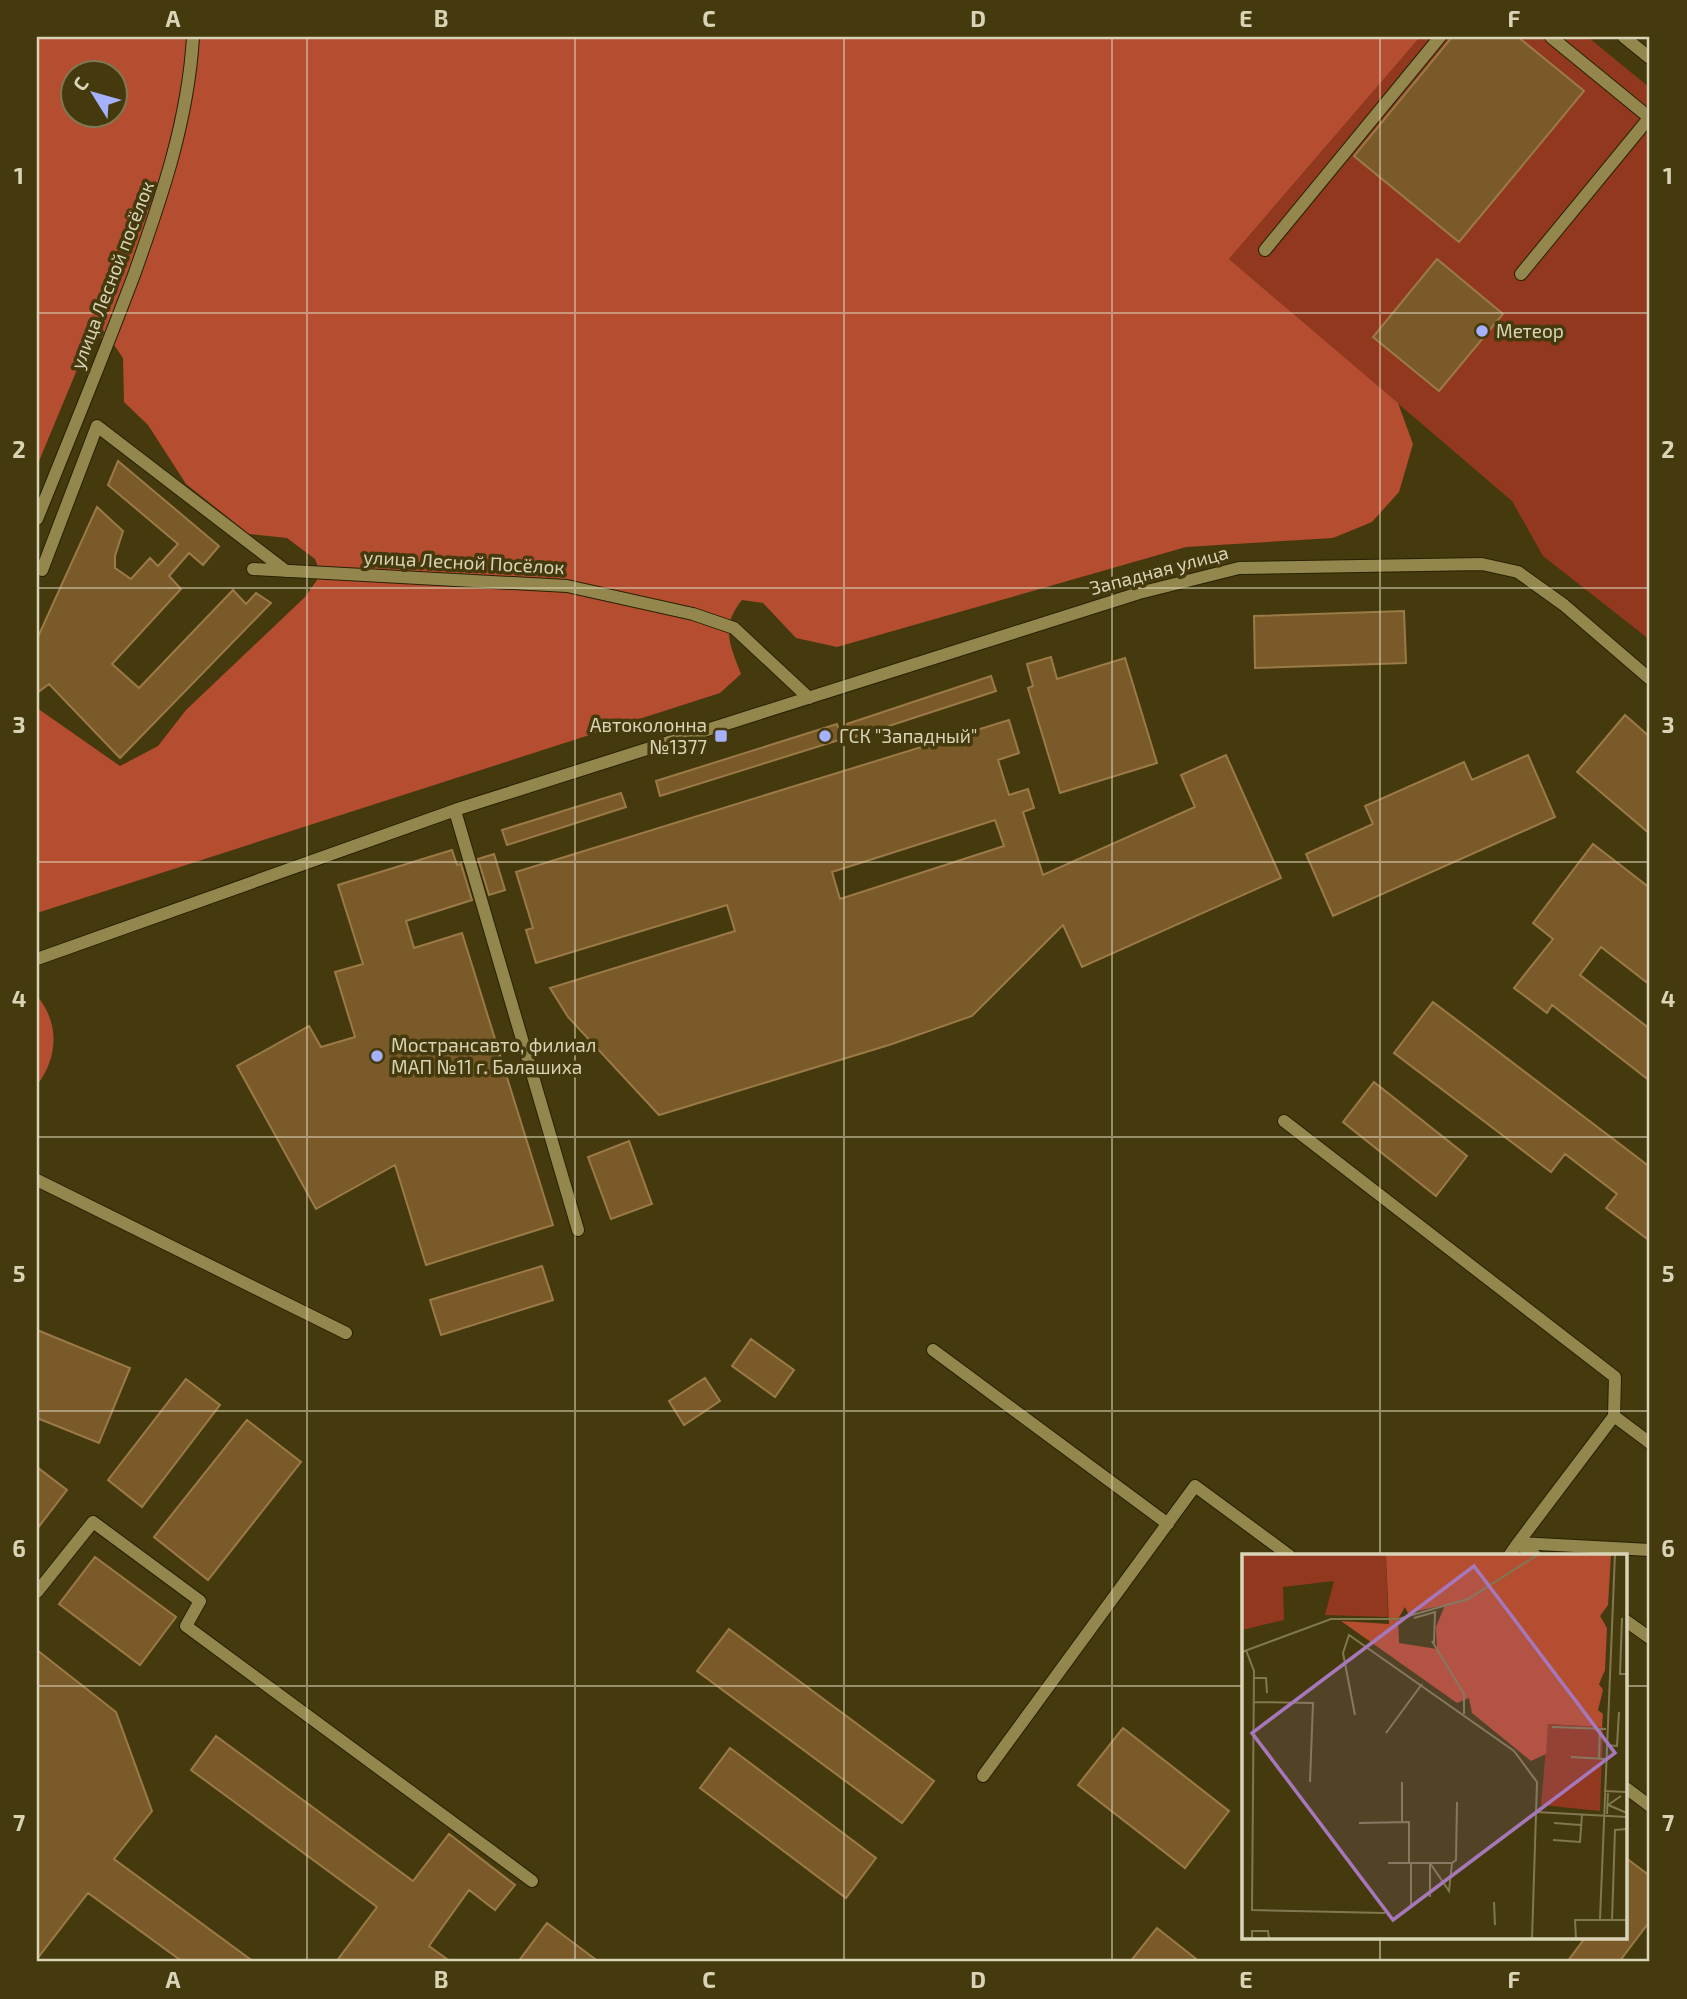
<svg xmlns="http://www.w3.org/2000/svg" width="1687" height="1999" font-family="'Exo 2',sans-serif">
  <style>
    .green { fill: #91381f }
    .forest { fill: #b54d30; fill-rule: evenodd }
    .building { fill: #7a5a28; stroke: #9b7a48; stroke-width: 2; fill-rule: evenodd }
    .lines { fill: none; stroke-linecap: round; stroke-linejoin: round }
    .minor-casing { stroke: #282203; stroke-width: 14 }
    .minor { stroke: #94874e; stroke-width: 12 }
    .grid { fill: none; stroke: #dad4b7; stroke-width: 2; stroke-opacity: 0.55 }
    .poi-dot { fill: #a5b1fc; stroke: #443a0d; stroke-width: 2.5 }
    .labels { text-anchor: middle; stroke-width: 7; stroke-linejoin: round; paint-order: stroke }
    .street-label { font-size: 19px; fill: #dad4b7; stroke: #443a0d }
    .poi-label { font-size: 19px; fill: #dad4b7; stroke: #443a0d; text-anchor: start }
    .inset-road { fill: none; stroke: #807851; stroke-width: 2 }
    .view { fill: #a678bb; fill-opacity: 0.15; stroke: #a678bb; stroke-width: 3.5 }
    .inset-edge { fill: none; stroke: #dad4b7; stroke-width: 3.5 }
    .neatline { fill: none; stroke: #dad4b7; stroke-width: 2.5 }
    .grid-label { font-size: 23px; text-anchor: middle; font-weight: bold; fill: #dad4b7 }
  </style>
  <rect width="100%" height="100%" fill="#443a0d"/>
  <path class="green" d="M 1420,37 L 1588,37 L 1650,88 L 1650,640 L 1543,556 L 1512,501 L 1229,259 Z"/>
  <path class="forest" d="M 37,37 L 1420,37 L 1229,259 L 1398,403 L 1413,444 L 1399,492 L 1372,522 L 1333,538 L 1186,547 L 837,647 L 796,638 L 763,603 L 742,600 C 720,627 730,645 741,674 L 720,693 L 37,913 L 37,708 L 120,766 L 158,746 L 186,710 L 305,597 L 317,580 L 319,570 L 315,559 L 287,538 L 249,534 L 186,484 L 148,425 L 124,402 L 123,358 L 110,339 L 98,337 L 81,360 L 37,466 ZM 74,74 L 116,74 L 116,116 L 74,116 Z
    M 37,996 C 60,1023 58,1058 37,1085 Z"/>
  <path class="building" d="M 1452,37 L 1518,37 L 1584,91 L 1459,242 L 1354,156 Z
    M 1437,259 L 1503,314 L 1439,391 L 1373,337 Z
    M 118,461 L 219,546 L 203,565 L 189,553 L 169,576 L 181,589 L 112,664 L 139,688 L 233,590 L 246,604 L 256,593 L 271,603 L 120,758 L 49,684 L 37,693 L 37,639 L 97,507 L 123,531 L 115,556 L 115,568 L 131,579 L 150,558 L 158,566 L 178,544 L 108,485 Z
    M 1404,611 L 1406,663 L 1255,668 L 1254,616 Z
    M 1051,657 L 1057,679 L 1125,658 L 1157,763 L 1060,793 L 1028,688 L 1033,686 L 1027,664 Z
    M 991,676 L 996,691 L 852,738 L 847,724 Z
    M 1625,715 L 1650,737 L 1650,834 L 1577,772 Z
    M 1009,720 L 1019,753 L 998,760 L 1009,795 L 1028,789 L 1034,808 L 1023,812 L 1043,875 L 1195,807 L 1181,775 L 1226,755 L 1281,878 L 1082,967 L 1063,925 L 972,1016 L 889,1045 L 659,1115 L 568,1017 L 550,988 L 735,931 L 727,905 L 536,963 L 526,930 L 533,928 L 516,872 ZM 995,820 L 1004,846 L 840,899 L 832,872 Z
    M 837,724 L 842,739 L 660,796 L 656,781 Z
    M 1528,755 L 1555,817 L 1333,916 L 1306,854 L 1373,824 L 1365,806 L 1464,762 L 1472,780 Z
    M 621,793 L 626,807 L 507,845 L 502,830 Z
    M 1593,844 L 1650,888 L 1650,985 L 1601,947 L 1580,975 L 1650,1029 L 1650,1081 L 1552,1005 L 1547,1013 L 1514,988 L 1553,939 L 1533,923 Z
    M 452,850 L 457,865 L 461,864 L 472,900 L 406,921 L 414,948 L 462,933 L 553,1225 L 426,1265 L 395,1165 L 316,1209 L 237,1066 L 309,1026 L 321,1047 L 355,1037 L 335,972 L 363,964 L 338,885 Z
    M 494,854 L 505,890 L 489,895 L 478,859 Z
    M 1433,1002 L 1650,1167 L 1650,1241 L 1606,1208 L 1617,1194 L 1565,1154 L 1551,1172 L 1394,1053 Z
    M 1374,1082 L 1467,1156 L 1436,1196 L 1343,1122 Z
    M 629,1141 L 652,1204 L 611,1219 L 588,1157 Z
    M 542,1266 L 553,1300 L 441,1335 L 430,1300 Z
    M 37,1330 L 130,1368 L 99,1443 L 37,1418 Z
    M 751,1339 L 794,1370 L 775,1397 L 732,1366 Z
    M 705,1378 L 720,1401 L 684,1425 L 669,1401 Z
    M 186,1379 L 220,1405 L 142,1507 L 108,1480 Z
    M 247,1420 L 301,1462 L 208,1580 L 154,1537 Z
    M 37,1467 L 67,1490 L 37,1529 Z
    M 95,1557 L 176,1617 L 140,1665 L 59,1604 Z
    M 729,1629 L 934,1781 L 902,1823 L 697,1671 Z
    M 37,1650 L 116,1712 L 152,1811 L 114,1859 L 254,1962 L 183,1962 L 88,1893 L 37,1959 Z
    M 1123,1728 L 1229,1811 L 1185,1868 L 1078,1785 Z
    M 216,1736 L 413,1881 L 449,1834 L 515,1885 L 495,1910 L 469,1890 L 429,1946 L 451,1962 L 336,1962 L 377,1907 L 191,1770 Z
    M 730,1748 L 876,1858 L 846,1898 L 700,1788 Z
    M 1626,1858 L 1650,1876 L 1650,1921 L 1619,1962 L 1567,1962 L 1585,1938 L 1626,1938 Z
    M 547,1923 L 599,1962 L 518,1962 Z
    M 1157,1928 L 1200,1962 L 1130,1962 Z"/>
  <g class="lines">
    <defs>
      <path id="minor" d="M 1551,37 L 1650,118
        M 1624,37 L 1650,58
        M 1265,250 L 1440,37
        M 1521,274 L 1650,117
        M 37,519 C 70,438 103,357 134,275 C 162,196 188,121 193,37
        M 253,569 L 567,586 L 693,614 L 734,628 L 809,698
        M 42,570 L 97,426 L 286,571
        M 455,811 L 578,1230
        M 37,959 L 461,808 L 1139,593 L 1239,568 L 1482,564 L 1518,572 L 1564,605 L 1650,679
        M 1284,1121 L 1615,1377 L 1614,1416 L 1518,1543 L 1650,1550
        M 37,1180 L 346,1333
        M 933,1350 L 1168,1524
        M 1614,1416 L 1650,1443
        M 1509,1556 L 1518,1543 L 1536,1556
        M 37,1592 L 93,1522 L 200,1601 L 186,1626 L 532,1881
        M 1626,1621 L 1650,1638
        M 983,1776 L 1195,1486 L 1290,1556
        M 1626,1788 L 1650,1806"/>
    </defs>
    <use href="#minor" class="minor-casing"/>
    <use href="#minor" class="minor"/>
  </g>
  <path class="grid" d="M 307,37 L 307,1962M 575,37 L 575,1962M 844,37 L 844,1962M 1112,37 L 1112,1962M 1380,37 L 1380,1556M 37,313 L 1650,313M 37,588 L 1650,588M 37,862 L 1650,862M 37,1137 L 1650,1137M 37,1411 L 1650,1411M 37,1686 L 1244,1686M 1626,1686 L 1650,1686M 1380,1938 L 1380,1962"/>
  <g class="poi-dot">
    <circle cx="1482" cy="331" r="7"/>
    <rect x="714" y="729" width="14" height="14" rx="3.5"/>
    <circle cx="825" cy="736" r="7"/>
    <circle cx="377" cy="1056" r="7"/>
  </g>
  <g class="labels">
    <g class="street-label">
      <text transform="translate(112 275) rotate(-69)" y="7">улица Лесной посёлок</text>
      <text transform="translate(464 562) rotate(3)" y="7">улица Лесной Посёлок</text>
      <text transform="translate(1159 570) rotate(-15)" y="7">Западная улица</text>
    </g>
    <g class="poi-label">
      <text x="1496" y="338">Метеор</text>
      <text x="707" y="732" text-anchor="end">Автоколонна<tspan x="707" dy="22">№1377</tspan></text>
      <text x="839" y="743">ГСК "Западный"</text>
      <text x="391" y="1052">Мострансавто, филиал<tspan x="391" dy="22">МАП №11 г. Балашиха</tspan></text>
    </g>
  </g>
  <g transform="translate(1242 1554)">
    <rect width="385" height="385" fill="#443a0d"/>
    <path d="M 0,0 L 144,0 L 146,63 L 83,61 L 92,27 L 41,33 L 42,66 L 0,76 ZM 306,170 L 361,173 L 358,257 L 299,251 Z" fill="#91381f"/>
    <path d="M 144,0 L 369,0 L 366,51 L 358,62 L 365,74 L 363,116 L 357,130 L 361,136 L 356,156 L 361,160 L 360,173 L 306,170 L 304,200 L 289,207 L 230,159 L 227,144 L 215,149 L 99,67 L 147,70 ZM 203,51 L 194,73 L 195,95 L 157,89 L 156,65 L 163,53 L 166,59 Z" fill="#b54d30" fill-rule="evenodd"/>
    <path class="inset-road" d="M 172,64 L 193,58 L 192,89M 380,64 L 378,120 L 385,120M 190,87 L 222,140 L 222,160M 4,96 L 12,117 L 10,356 L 143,359M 0,98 L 89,65 L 156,65 L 226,45 L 297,0M 12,124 L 24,124 L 25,139M 12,148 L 71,149 L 68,228M 113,161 L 101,99 L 107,81 L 272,197 L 295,228 L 290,385M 310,173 L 364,175M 144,179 L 180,130M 364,191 L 375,192 L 377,158M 329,203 L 363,205M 357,204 L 358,175M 160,228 L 160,268M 362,237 L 385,238M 379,242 L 366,251 L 385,259M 294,258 L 385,263M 365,260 L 366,239M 117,269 L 167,268 L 167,309M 312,269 L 339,271M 311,286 L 338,288 L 340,261M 146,309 L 188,309 L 188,343M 169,309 L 169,354M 210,309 L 188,309 L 207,337 L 210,309 L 214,306 L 215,248M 252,348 L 253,371M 358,365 L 373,0M 370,367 L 373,276 L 385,275M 10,385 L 10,377 L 26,377 L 27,385M 334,385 L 333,366 L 385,366"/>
    <path class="view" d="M 232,12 L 373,199 L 151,366 L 10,179 Z"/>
    <rect width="385" height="385" class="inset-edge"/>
  </g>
  <rect width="1687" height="1999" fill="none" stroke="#443a0d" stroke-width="77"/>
  <g transform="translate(94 94) rotate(307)"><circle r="33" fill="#443a0d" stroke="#807851" stroke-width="2"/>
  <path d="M0-5L12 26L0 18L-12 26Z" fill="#a5b1fc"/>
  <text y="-10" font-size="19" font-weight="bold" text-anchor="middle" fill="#dad4b7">С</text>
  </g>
  <rect x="38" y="38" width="1610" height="1922" class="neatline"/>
  <g class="grid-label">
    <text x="173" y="27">A</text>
    <text x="441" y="27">B</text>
    <text x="709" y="27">C</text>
    <text x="978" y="27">D</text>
    <text x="1246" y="27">E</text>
    <text x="1514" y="27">F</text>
    <text x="19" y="184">1</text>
    <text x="1668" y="184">1</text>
    <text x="19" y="458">2</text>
    <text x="1668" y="458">2</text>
    <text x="19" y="733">3</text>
    <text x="1668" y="733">3</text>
    <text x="19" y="1007">4</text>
    <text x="1668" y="1007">4</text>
    <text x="19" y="1282">5</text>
    <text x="1668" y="1282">5</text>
    <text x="19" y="1557">6</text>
    <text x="1668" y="1557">6</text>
    <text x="19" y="1831">7</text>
    <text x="1668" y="1831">7</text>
    <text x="173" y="1988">A</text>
    <text x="441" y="1988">B</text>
    <text x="709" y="1988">C</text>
    <text x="978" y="1988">D</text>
    <text x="1246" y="1988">E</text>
    <text x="1514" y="1988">F</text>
  </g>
</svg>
